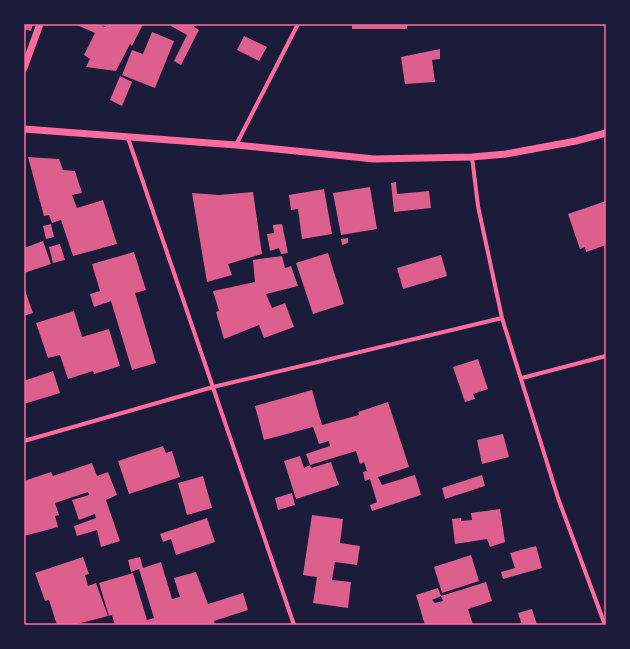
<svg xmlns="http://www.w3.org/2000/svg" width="630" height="649" font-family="'Times New Roman',serif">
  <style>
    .building { fill: #dd5f8e }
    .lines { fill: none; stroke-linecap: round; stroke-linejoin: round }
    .minor { stroke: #ff6b9d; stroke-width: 4 }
    .tertiary { stroke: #ff6b9d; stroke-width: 7 }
    .neatline { fill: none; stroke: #ff6b9d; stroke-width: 1.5 }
  </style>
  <rect width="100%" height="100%" fill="#1b1b3a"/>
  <path class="building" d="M 24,24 L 33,24 L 31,31 L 24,29 Z
    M 77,24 L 97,24 L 105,27 L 107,24 L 143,24 L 132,46 L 130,44 L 116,71 L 86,67 L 90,59 L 84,55 L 95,33 L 77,25 Z
    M 172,24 L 195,24 L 194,27 L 199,30 L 181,65 L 174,61 L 187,35 L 171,26 Z
    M 352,24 L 407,24 L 407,29 L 352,29 Z
    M 152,32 L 174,41 L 155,88 L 122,75 L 132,50 L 143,54 Z
    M 244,36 L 267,47 L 259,61 L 237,50 Z
    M 440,49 L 440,59 L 432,60 L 435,82 L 405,84 L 401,57 Z
    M 120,76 L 132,82 L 122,106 L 110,100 Z
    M 28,157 L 59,159 L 63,170 L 75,171 L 82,193 L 72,195 L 77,208 L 103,200 L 117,244 L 73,256 L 61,220 L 52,223 L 49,215 L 44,216 Z
    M 396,182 L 397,194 L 429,191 L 431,208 L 394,212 L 391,183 Z
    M 370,187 L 377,229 L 341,235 L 333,193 Z
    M 324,189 L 332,234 L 302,239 L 298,209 L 291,210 L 289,195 Z
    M 253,192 L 262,254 L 228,264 L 232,275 L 207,282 L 192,193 L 219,195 Z
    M 606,201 L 606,245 L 586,252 L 585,247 L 580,249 L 568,214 Z
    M 51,224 L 54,237 L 46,239 L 43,226 Z
    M 282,224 L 288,253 L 281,254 L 279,248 L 270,251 L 267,234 L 274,233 L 273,225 Z
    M 348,238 L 348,243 L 342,245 L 341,239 Z
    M 43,241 L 51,264 L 24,273 L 24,248 Z
    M 60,244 L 65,260 L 53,263 L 49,247 Z
    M 134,252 L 146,290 L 135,293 L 156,363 L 132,370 L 111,301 L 94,307 L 90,294 L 100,291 L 92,264 Z
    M 328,253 L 344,304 L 313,314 L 296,263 Z
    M 441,255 L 447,276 L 403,289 L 397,268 Z
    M 282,256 L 285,268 L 291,266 L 298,286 L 266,294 L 272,308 L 285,303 L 294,327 L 264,338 L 259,325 L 224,339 L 216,312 L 219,311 L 213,291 L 255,282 L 253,260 Z
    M 24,288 L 33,313 L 24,316 Z
    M 74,311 L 82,337 L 109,329 L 120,366 L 94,374 L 93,371 L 68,379 L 60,355 L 48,358 L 36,323 Z
    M 478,359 L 488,389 L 473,394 L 475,399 L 465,402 L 453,367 Z
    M 53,371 L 60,393 L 24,404 L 24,381 Z
    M 312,390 L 322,425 L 359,415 L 358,412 L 388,402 L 409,467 L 378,477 L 382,485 L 415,475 L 421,495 L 372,511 L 370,505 L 377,502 L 370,479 L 365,481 L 363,472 L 367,471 L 364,462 L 360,464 L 356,451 L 310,465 L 306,454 L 330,446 L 329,441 L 319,444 L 313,427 L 264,440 L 255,406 Z
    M 503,434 L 509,457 L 482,464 L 477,440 Z
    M 163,446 L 166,453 L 172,451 L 180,477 L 129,494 L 118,461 Z
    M 300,456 L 304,468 L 310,465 L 311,468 L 331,462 L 339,485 L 296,499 L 284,461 Z
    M 92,463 L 97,476 L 108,472 L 117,495 L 106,500 L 120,541 L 101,547 L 97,530 L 77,536 L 74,526 L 96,518 L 95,514 L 79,520 L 72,500 L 89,495 L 88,492 L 55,503 L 59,515 L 55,516 L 58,527 L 24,536 L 24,481 L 51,472 L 53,476 Z
    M 482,475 L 485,486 L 445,499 L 442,488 Z
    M 203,476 L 212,508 L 187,515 L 178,483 Z
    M 292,493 L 295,505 L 278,510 L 275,498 Z
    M 500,509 L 505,542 L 490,547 L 487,539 L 455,544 L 452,519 L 461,518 L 461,521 L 472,520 L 471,513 Z
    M 312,515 L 343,519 L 340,543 L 360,546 L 357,565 L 335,562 L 332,580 L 351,582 L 348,608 L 313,603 L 317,577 L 303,575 Z
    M 207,518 L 215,542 L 176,555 L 171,539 L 163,542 L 160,534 Z
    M 536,546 L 542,568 L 503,579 L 501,572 L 515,568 L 510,553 Z
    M 471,555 L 479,581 L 442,593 L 434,567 Z
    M 83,557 L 89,574 L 85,575 L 88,586 L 96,583 L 108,616 L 73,625 L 57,625 L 49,600 L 45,601 L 35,573 Z
    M 140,557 L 143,568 L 161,562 L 172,599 L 180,597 L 174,578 L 196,572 L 208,604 L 243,593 L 248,610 L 214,621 L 215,625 L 115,625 L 112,615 L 109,616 L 99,583 L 133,573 L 147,620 L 154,618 L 139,569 L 131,572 L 128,560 Z
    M 486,582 L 492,601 L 468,609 L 473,625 L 425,625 L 416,595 L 438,588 L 441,596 L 432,600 L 435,603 L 443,601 L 441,596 Z
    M 532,609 L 537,625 L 522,625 L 518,613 Z"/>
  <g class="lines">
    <path class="minor" d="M 128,138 L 294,625
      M 236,145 L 298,24
      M 472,157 L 478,206 L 502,318 L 558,498 L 605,625
      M 522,378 L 606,356
      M 24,441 L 213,387 L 502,318"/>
    <path class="tertiary" d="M 24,68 L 40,24
      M 24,129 L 236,145 L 374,159 L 472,157 L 506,154 L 576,141 L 606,133"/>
  </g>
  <rect width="630" height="649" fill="none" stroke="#1b1b3a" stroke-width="50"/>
  <rect x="25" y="25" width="580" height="599" class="neatline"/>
</svg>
